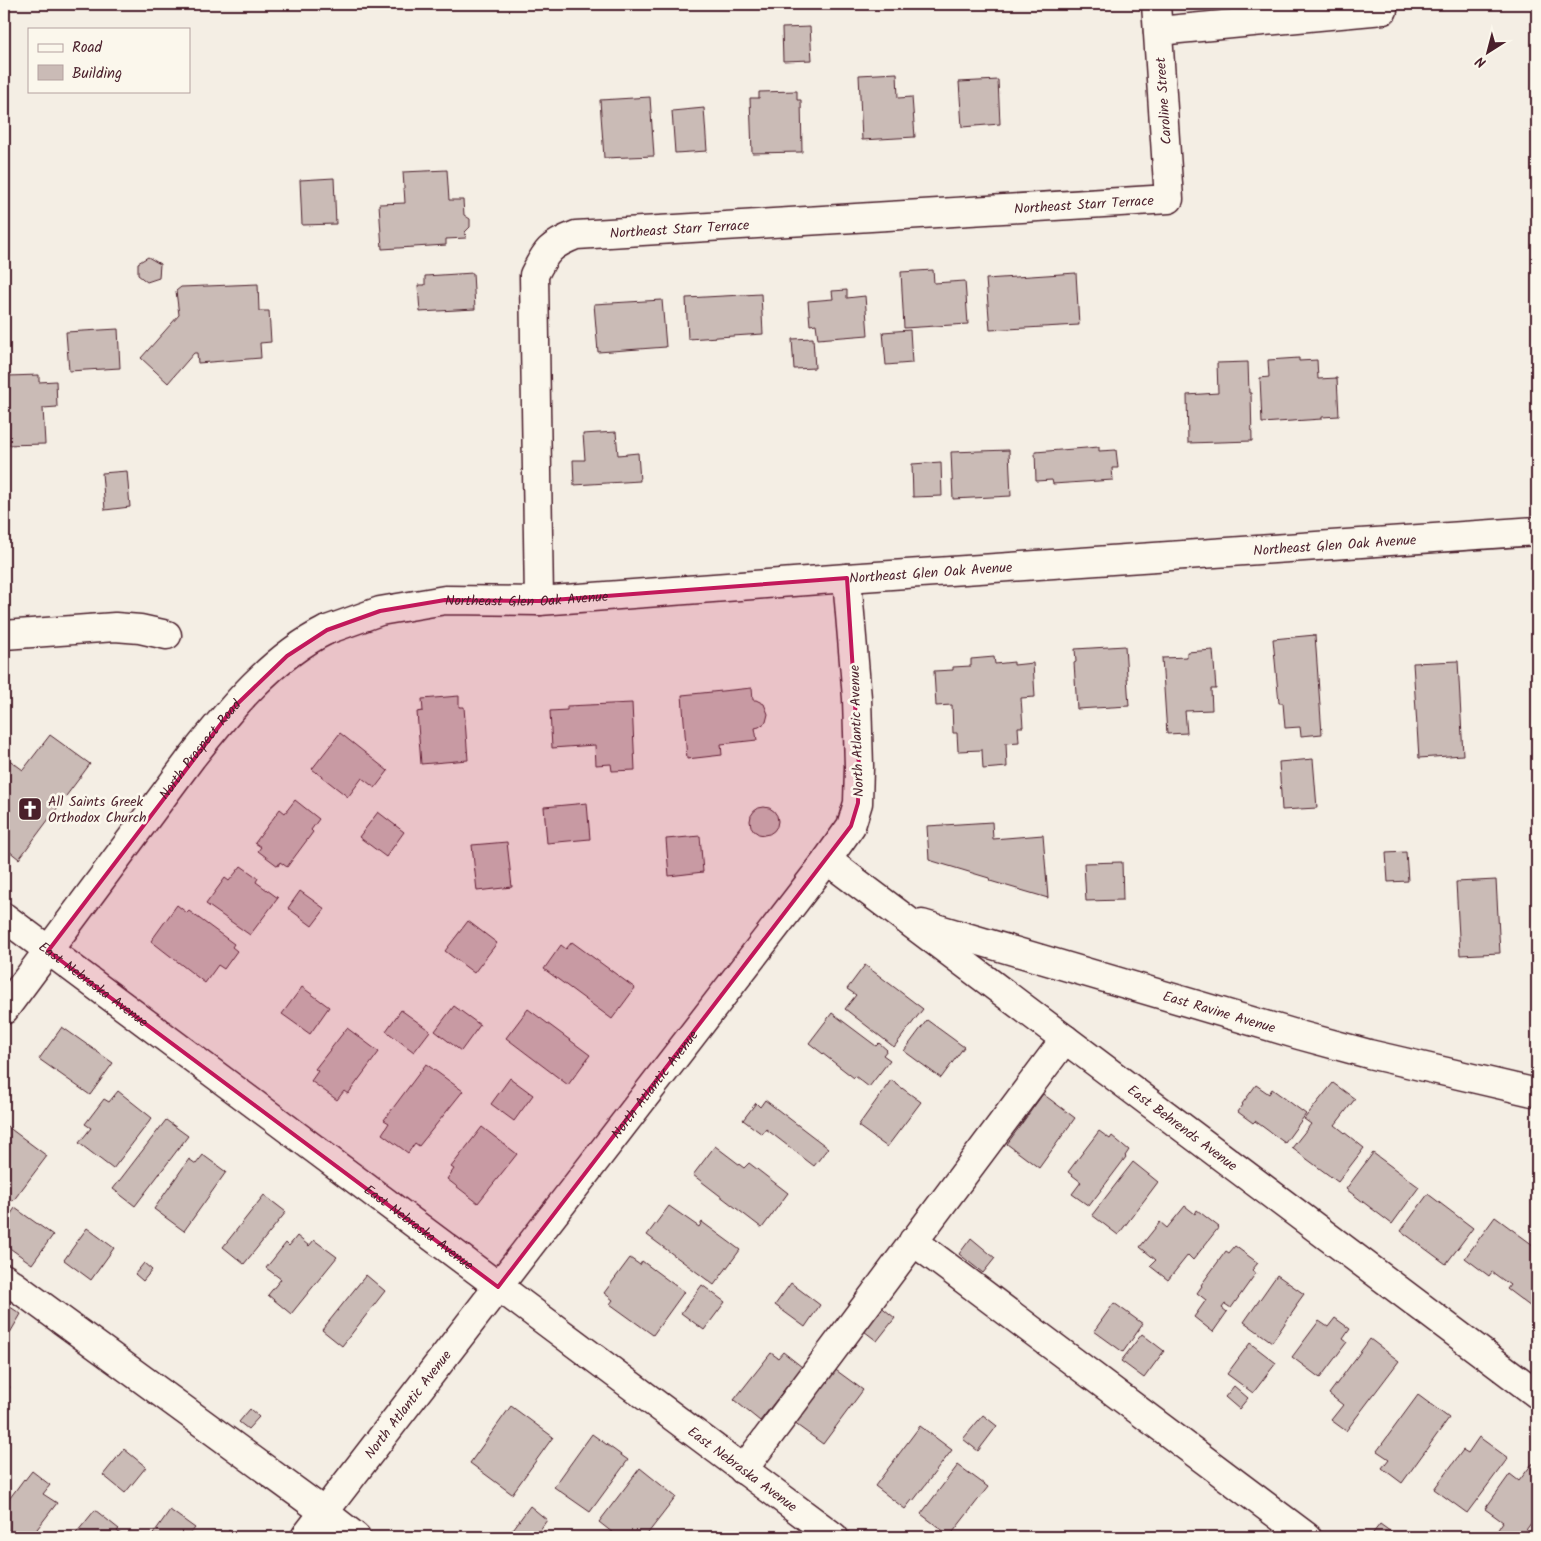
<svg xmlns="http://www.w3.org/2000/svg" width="1541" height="1541" font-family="Kalam,sans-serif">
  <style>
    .building { fill: #cabbb6; stroke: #4a1f2b }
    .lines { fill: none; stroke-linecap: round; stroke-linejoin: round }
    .minor-casing { stroke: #4a1f2b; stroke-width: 31 }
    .major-casing { stroke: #4a1f2b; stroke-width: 31 }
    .minor { stroke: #fbf7ec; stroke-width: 28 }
    .major { stroke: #fbf7ec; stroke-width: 28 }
    .marked { fill: #c2185b; fill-opacity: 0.2; stroke: #c2185b; stroke-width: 4; stroke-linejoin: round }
    .labels { text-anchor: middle; stroke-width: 5; stroke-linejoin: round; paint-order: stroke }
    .street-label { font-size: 14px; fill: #4a1f2b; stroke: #fbf7ec }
    .poi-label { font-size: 14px; fill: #4a1f2b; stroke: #fbf7ec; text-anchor: start }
  </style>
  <rect width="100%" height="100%" fill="#f4eee4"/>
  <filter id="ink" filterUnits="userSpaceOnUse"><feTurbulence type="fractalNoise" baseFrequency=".02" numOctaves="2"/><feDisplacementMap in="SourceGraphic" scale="10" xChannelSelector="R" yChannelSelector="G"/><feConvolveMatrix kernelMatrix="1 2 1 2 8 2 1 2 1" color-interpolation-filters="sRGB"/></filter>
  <g filter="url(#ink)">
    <path class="building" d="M 810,27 L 812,60 L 783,61 L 782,28 Z
      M 897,73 L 898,98 L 912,97 L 915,137 L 862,140 L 859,75 Z
      M 998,80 L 1000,124 L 962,127 L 959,82 Z
      M 797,91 L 797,100 L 801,100 L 802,152 L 752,153 L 750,98 L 759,98 L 759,92 Z
      M 650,97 L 654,156 L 604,158 L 600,100 Z
      M 704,108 L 707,151 L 675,153 L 672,111 Z
      M 447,170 L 449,200 L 463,200 L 464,215 L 470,219 L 470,227 L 465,232 L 466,238 L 446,239 L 446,245 L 382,249 L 379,204 L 405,203 L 403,172 Z
      M 334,178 L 336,224 L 302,225 L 300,180 Z
      M 148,257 L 160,264 L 159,278 L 147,282 L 138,275 L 138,263 Z
      M 933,270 L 934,283 L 965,281 L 968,324 L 904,328 L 901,272 Z
      M 473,273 L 475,309 L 420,312 L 418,285 L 425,285 L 425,276 Z
      M 1076,273 L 1079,325 L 990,330 L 986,279 Z
      M 258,284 L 259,311 L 269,311 L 271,342 L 260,343 L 261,358 L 198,363 L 197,353 L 194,353 L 168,383 L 141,358 L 179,315 L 176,291 L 181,287 Z
      M 847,290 L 847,298 L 865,296 L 868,335 L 818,339 L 816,324 L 810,325 L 808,301 L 833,299 L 832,291 Z
      M 761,294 L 763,334 L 688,339 L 686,298 Z
      M 662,300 L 666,347 L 598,352 L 594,304 Z
      M 118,329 L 120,368 L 69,371 L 66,332 Z
      M 910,330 L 912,363 L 886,365 L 883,332 Z
      M 813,338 L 815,368 L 794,369 L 792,339 Z
      M 1299,358 L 1299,361 L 1317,360 L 1318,379 L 1337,378 L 1339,416 L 1322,417 L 1322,419 L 1262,423 L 1260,378 L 1269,377 L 1268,360 Z
      M 1248,362 L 1249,393 L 1251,393 L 1252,441 L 1188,443 L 1187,395 L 1218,393 L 1217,363 Z
      M 39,375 L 39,382 L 56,381 L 57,407 L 43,408 L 45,444 L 4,445 L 4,392 L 8,392 L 8,376 Z
      M 616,432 L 618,455 L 638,453 L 640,481 L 574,485 L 573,460 L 585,460 L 583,434 Z
      M 1099,447 L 1099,451 L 1116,450 L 1118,468 L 1112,468 L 1113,480 L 1053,484 L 1052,480 L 1036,481 L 1035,452 Z
      M 1009,450 L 1011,496 L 953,499 L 951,452 Z
      M 941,462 L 942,496 L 913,497 L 912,464 Z
      M 127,471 L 130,507 L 105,510 L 102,473 Z
      M 1315,635 L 1322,734 L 1301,736 L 1300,727 L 1285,728 L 1283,703 L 1279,703 L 1273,639 Z
      M 1125,646 L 1129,706 L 1077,709 L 1074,663 L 1076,662 L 1075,649 Z
      M 1213,650 L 1216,689 L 1211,689 L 1212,710 L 1185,711 L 1187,733 L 1167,734 L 1162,658 L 1187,657 L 1187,652 Z
      M 994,657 L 995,664 L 1014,662 L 1014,665 L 1033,663 L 1035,697 L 1021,698 L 1023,727 L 1018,727 L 1019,742 L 1006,743 L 1007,767 L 983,769 L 982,750 L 958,751 L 957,733 L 953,733 L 952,705 L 936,706 L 934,671 L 953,670 L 953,667 L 971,666 L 971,659 Z
      M 1458,661 L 1463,755 L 1419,758 L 1413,663 Z
      M 752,688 L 753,700 L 756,700 L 764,704 L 768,714 L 766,722 L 759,727 L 755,728 L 757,740 L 721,744 L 722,755 L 687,759 L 682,695 Z
      M 459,696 L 459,707 L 464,707 L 468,760 L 421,764 L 417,712 L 423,711 L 422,699 Z
      M 632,703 L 635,770 L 612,771 L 611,764 L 596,765 L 595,745 L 552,748 L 550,711 L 567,710 L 567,706 Z
      M 340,733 L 388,771 L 375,788 L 362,778 L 348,797 L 312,769 Z
      M 50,735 L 90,764 L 19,859 L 4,847 L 4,756 L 23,770 Z
      M 1313,759 L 1317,808 L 1282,810 L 1279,762 Z
      M 295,800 L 319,819 L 311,830 L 313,832 L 287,867 L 280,862 L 278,866 L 258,851 L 261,847 L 255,843 L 280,809 L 285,813 Z
      M 587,803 L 590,839 L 547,843 L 544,807 Z
      M750 821a14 14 0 1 1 28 0a14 14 0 1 1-28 0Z
      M 378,812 L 404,832 L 386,857 L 359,837 Z
      M 992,822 L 993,839 L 1043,835 L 1048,898 L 990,881 L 989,878 L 929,860 L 927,826 Z
      M 700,836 L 703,872 L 669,876 L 666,839 Z
      M 507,842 L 512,887 L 477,891 L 472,845 Z
      M 1406,852 L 1408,881 L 1388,882 L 1386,853 Z
      M 1122,862 L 1123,900 L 1086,901 L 1084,863 Z
      M 241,866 L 258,878 L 256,882 L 278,898 L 250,935 L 206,904 L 225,878 L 229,881 Z
      M 1496,880 L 1500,953 L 1460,955 L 1456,882 Z
      M 300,891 L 325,909 L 312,926 L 288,908 Z
      M 177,905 L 187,913 L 189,911 L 234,944 L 232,947 L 237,951 L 224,969 L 218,965 L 205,983 L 151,941 Z
      M 468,921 L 497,943 L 474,973 L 445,951 Z
      M 572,942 L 635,988 L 612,1019 L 544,969 L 561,945 L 566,949 Z
      M 865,965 L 923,1009 L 894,1047 L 845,1009 L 856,995 L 847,989 Z
      M 302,987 L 329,1007 L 310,1034 L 282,1014 Z
      M 454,1006 L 480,1025 L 461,1051 L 435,1031 Z
      M 528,1009 L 590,1055 L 568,1085 L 506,1038 Z
      M 401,1010 L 430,1031 L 414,1052 L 386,1031 Z
      M 832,1013 L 876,1046 L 879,1043 L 887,1050 L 883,1055 L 890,1060 L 869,1087 L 855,1076 L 854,1078 L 809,1043 Z
      M 927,1020 L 964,1047 L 941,1078 L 904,1051 Z
      M 62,1027 L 113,1063 L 90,1095 L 39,1059 Z
      M 347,1028 L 379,1052 L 348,1094 L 344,1091 L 337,1100 L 311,1081 L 318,1071 L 315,1069 Z
      M 426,1064 L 463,1091 L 419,1146 L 415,1143 L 408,1153 L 382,1134 L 389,1123 L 384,1120 Z
      M 510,1078 L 533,1095 L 514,1121 L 491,1104 Z
      M 891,1080 L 921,1102 L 887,1147 L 858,1126 Z
      M 1333,1083 L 1355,1099 L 1335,1125 L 1364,1148 L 1338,1182 L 1292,1148 L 1311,1124 L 1304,1119 Z
      M 1256,1085 L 1269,1094 L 1272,1089 L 1306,1114 L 1285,1143 L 1255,1121 L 1253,1123 L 1238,1112 L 1243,1105 L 1242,1104 Z
      M 118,1091 L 152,1118 L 113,1169 L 79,1143 L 91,1128 L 85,1124 L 104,1099 L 109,1102 Z
      M 1043,1094 L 1075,1118 L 1039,1168 L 1007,1144 Z
      M 765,1100 L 828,1148 L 814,1166 L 766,1129 L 762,1134 L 743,1120 L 756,1103 L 760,1107 Z
      M 166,1120 L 188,1136 L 135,1206 L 113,1189 Z
      M 4,1124 L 47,1156 L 13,1201 L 4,1195 Z
      M 482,1127 L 517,1154 L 478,1203 L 447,1179 L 454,1169 L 451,1167 Z
      M 1099,1131 L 1110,1139 L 1112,1136 L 1129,1150 L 1125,1156 L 1126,1157 L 1089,1206 L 1072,1194 L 1081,1182 L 1068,1172 Z
      M 715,1146 L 744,1168 L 749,1163 L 788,1193 L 762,1228 L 693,1175 Z
      M 1373,1153 L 1419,1187 L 1392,1224 L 1346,1189 Z
      M 203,1155 L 226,1172 L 184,1231 L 154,1209 L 189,1159 L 196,1164 Z
      M 1133,1162 L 1158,1182 L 1118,1235 L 1092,1215 Z
      M 1428,1194 L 1473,1228 L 1446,1264 L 1401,1231 Z
      M 264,1195 L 286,1212 L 244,1264 L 223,1247 Z
      M 669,1206 L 699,1227 L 702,1222 L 740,1250 L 714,1285 L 647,1235 Z
      M 1185,1206 L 1195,1214 L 1197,1210 L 1219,1227 L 1193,1260 L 1188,1255 L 1168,1280 L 1150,1266 L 1156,1260 L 1140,1247 L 1160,1222 L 1167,1228 Z
      M 15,1208 L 53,1235 L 32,1264 L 4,1244 L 4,1224 Z
      M 1495,1217 L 1537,1248 L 1537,1299 L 1531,1307 L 1507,1289 L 1510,1285 L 1492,1272 L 1489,1276 L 1465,1258 Z
      M 87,1228 L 114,1248 L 91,1280 L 64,1260 Z
      M 297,1236 L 309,1246 L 314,1240 L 337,1257 L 291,1314 L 268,1295 L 281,1279 L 266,1268 L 286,1243 L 289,1246 Z
      M 971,1238 L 995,1258 L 983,1273 L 959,1254 Z
      M 1235,1246 L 1258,1263 L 1252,1270 L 1256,1273 L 1231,1308 L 1225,1304 L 1222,1308 L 1227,1312 L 1213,1332 L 1194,1317 L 1206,1300 L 1197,1293 L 1202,1286 L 1201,1285 L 1226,1251 L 1229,1253 Z
      M 630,1258 L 640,1265 L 642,1261 L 684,1292 L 653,1335 L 610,1304 L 613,1300 L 604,1293 Z
      M 144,1263 L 152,1270 L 143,1281 L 135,1274 Z
      M 366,1275 L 385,1291 L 342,1346 L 322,1330 Z
      M 1277,1275 L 1304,1294 L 1296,1305 L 1297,1306 L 1272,1342 L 1244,1322 Z
      M 791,1283 L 820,1305 L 805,1327 L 775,1305 Z
      M 702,1285 L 725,1302 L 704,1330 L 681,1313 Z
      M 4,1303 L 21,1314 L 4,1343 Z
      M 1114,1303 L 1143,1324 L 1123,1352 L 1094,1331 Z
      M 879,1305 L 895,1318 L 877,1341 L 860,1328 Z
      M 1335,1318 L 1350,1329 L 1343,1339 L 1347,1342 L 1320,1378 L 1292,1357 L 1319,1321 L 1328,1327 Z
      M 1142,1334 L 1164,1351 L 1144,1378 L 1121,1361 Z
      M 1370,1339 L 1399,1361 L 1346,1431 L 1331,1420 L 1343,1405 L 1329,1394 Z
      M 1250,1343 L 1276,1363 L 1253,1393 L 1227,1374 Z
      M 783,1352 L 802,1367 L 760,1421 L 734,1400 L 771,1353 L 778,1358 Z
      M 833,1368 L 863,1390 L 823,1444 L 794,1423 Z
      M 4,1382 L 10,1387 L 4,1395 Z
      M 1234,1386 L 1248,1398 L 1239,1409 L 1225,1397 Z
      M 1418,1395 L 1449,1418 L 1402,1483 L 1382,1468 L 1389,1459 L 1377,1451 Z
      M 511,1406 L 553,1437 L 512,1494 L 470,1463 Z
      M 250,1409 L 259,1417 L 248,1429 L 239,1422 Z
      M 983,1415 L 997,1426 L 978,1451 L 963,1439 Z
      M 920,1426 L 952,1450 L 913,1501 L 912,1500 L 905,1509 L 875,1486 Z
      M 592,1434 L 628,1460 L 590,1512 L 554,1487 Z
      M 1479,1437 L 1508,1458 L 1467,1513 L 1434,1489 L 1463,1450 L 1468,1453 Z
      M 124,1449 L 146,1467 L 125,1493 L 103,1475 Z
      M 1537,1463 L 1537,1515 L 1521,1537 L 1507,1537 L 1497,1531 L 1503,1522 L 1485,1509 L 1510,1474 L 1519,1481 L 1532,1464 Z
      M 958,1465 L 988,1487 L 950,1536 L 921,1514 Z
      M 640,1468 L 676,1497 L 645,1537 L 618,1537 L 599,1522 Z
      M 32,1471 L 50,1485 L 43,1494 L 57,1503 L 31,1537 L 4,1537 L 4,1506 L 24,1479 L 25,1480 Z
      M 530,1506 L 547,1520 L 535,1537 L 518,1537 L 511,1532 Z
      M 95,1510 L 119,1529 L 117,1531 L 124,1537 L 73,1537 Z
      M 170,1510 L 195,1528 L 188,1537 L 151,1537 Z
      M 1380,1524 L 1398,1537 L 1370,1537 Z
      M 229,1530 L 234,1534 L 232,1537 L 225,1537 Z"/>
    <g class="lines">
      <defs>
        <g id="minor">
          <path d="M 1158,31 L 1383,10"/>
          <path id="s1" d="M 539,601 L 534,275 C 546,251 550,245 576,235 L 1169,199 L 1156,4"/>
          <path id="s2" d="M 327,630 L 380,611 L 445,600 L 539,601 L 847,578 L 1537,531"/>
          <path d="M 4,635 L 115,627 L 140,629 L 167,635"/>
          <path id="s3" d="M 827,860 L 1537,1394"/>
          <path id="s4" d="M 4,917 L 834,1537"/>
          <path id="s5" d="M 922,924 L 1299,1035 L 1369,1054 L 1537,1093"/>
          <path d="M 913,1241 L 1307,1537"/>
          <path d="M 4,1278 L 324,1512 L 356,1537"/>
          <path d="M 743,1470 L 1065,1039"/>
          <path id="s6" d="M 305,1537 L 824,864 L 851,826 L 858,803 L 859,767 L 857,698 L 847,578"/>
        </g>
        <g id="major">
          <path id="s7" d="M 4,1010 L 192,757 C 230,709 272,657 327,630"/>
        </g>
      </defs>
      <use href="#minor" class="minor-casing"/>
      <use href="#major" class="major-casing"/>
      <use href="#minor" class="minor"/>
      <use href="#major" class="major"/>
    </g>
  </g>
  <path class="marked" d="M 847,578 L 859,767 L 858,803 L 851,826 L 498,1287 L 48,951 L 233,708 L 287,656 L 327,630 L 380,611 L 445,600 L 539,601 Z"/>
  <defs>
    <symbol id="church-square" viewBox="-11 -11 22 22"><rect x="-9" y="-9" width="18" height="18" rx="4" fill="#4a1f2b" stroke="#fbf7ec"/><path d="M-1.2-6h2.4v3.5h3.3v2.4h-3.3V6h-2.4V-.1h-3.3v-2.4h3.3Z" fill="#fff"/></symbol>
  </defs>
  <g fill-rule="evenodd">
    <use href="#church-square" x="16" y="795" width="28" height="28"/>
  </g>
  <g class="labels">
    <g class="street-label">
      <text transform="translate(1163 101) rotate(-94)" y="5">Caroline Street</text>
      <text dy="5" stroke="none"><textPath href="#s1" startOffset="895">Northeast Starr Terrace</textPath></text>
      <text dy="5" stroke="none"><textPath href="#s1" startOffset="490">Northeast Starr Terrace</textPath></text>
      <text dy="5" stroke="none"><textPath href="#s2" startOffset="1014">Northeast Glen Oak Avenue</textPath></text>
      <text dy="5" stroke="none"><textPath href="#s2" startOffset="609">Northeast Glen Oak Avenue</textPath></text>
      <text dy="5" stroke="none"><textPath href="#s2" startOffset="204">Northeast Glen Oak Avenue</textPath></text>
      <text transform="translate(856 731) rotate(-92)" y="5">North Atlantic Avenue</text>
      <text dy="5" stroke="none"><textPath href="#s7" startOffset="326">North Prospect Road</textPath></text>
      <text dy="5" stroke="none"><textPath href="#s4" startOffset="112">East Nebraska Avenue</textPath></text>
      <text dy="5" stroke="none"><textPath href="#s5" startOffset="310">East Ravine Avenue</textPath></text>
      <text dy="5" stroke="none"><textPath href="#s6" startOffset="572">North Atlantic Avenue</textPath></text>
      <text dy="5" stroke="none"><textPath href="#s3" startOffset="445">East Behrends Avenue</textPath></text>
      <text dy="5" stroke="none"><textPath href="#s4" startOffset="518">East Nebraska Avenue</textPath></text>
      <text dy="5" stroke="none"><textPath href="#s6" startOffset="168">North Atlantic Avenue</textPath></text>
      <text dy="5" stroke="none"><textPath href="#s4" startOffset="922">East Nebraska Avenue</textPath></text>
    </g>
    <g class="poi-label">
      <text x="48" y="806">All Saints Greek<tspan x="48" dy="16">Orthodox Church</tspan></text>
    </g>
  </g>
  <rect width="1541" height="1541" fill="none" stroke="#fbf7ec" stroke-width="20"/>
  <rect x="10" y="10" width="1521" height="1521" fill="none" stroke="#4a1f2b" stroke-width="2" filter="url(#ink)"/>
  <rect x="28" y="28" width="162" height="65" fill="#fbf7ec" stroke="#b4a19f"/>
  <rect x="38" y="44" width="25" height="8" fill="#fbf7ec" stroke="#b4a19f"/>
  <text x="72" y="52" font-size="15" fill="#4a1f2b">Road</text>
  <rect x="38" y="65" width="25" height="15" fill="#cabbb6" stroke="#b4a19f"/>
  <text x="72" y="78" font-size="15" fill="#4a1f2b">Building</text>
  <g transform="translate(1488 52) rotate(216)" stroke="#fbf7ec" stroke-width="4" paint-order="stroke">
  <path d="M0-4L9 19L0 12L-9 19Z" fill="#4a1f2b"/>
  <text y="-8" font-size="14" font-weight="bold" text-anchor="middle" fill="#4a1f2b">N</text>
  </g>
</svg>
